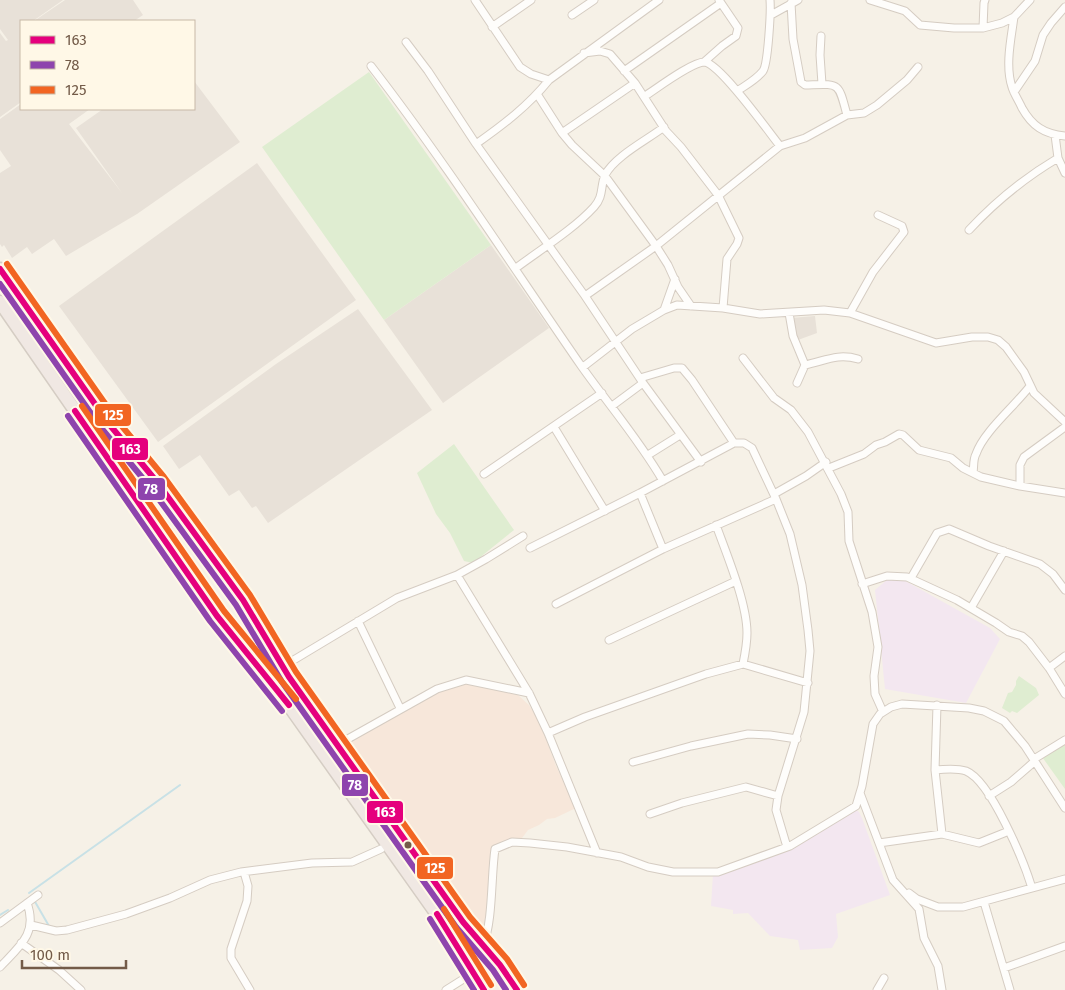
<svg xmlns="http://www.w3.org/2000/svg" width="1065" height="990" font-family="'Fira Sans',sans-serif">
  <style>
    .commercial { fill: #f7e7da }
    .industrial { fill: #e8e1d8 }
    .education { fill: #f3e7f0 }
    .green { fill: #dfedd1 }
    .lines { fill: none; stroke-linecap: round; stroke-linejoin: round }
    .stream { stroke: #c8e1e6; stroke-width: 2 }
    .street-casing { stroke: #d5ccc2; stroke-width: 9 }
    .highway-casing { stroke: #d5cdc4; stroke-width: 15 }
    .street { stroke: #fefdfb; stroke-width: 7 }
    .highway { stroke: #f0e8e3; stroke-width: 12 }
    .bus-1-casing { stroke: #fff8e7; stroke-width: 10 }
    .bus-2-casing { stroke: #fff8e7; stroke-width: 10 }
    .bus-3-casing { stroke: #fff8e7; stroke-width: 10 }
    .bus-1 { stroke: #e5007d; stroke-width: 6 }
    .bus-2 { stroke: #8e44ad; stroke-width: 6 }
    .bus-3 { stroke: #f26522; stroke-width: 6 }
    .bus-dot { fill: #735b48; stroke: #fff8e7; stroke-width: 2 }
    .line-badge { stroke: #fff8e7; stroke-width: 2 }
    .badge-label { font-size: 14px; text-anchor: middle; font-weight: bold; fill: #fff }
  </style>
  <rect width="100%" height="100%" fill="#f6f1e7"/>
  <path class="commercial" d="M 463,681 L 518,695 L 529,705 L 540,723 L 556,766 L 576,808 L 555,818 L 547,819 L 539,825 L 528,830 L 519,842 L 492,848 L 491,913 L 487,939 L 429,861 L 348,739 L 414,703 Z"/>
  <path class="industrial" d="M 0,0 L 63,0 L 33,21 L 21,21 L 21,30 L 19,32 L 21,30 L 21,102 L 0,117 L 0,33 L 6,41 L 8,40 L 0,29 Z
    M 65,0 L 133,0 L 143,15 L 134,21 L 34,21 Z
    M 194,81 L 240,142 L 137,214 L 66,256 L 54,239 L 32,254 L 27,247 L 12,258 L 4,245 L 2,247 L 0,244 L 0,173 L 11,166 L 0,150 L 0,119 L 21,104 L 21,109 L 90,109 L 69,124 L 122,193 L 76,128 L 103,109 L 194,109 Z
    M 257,163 L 356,300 L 158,442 L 59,306 Z
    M 491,245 L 549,328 L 443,403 L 384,320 Z
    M 358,309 L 432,410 L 268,523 L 256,506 L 252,508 L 239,490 L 229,496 L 200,455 L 179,469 L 163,446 L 276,364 Z
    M 815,316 L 817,333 L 798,340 L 791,318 Z"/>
  <path class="education" d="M 900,578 L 990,628 L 1000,639 L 966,703 L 885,689 L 875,590 L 888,579 Z
    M 855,809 L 859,812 L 862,818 L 890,895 L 836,914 L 838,937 L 832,948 L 800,950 L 798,940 L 770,936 L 748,913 L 733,914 L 733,910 L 711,906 L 713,874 L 784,846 Z"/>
  <path class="green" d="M 369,72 L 491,245 L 384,320 L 262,147 Z
    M 454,444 L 514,530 L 473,563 L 464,561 L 450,533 L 436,514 L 417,473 Z
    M 1019,676 L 1036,688 L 1039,695 L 1017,713 L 1012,711 L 1010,713 L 1002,708 L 1008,693 L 1012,692 L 1016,685 L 1016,681 Z
    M 1065,740 L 1065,789 L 1040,754 Z"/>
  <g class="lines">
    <path class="stream" d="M 29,893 L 180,785
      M 34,900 L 49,926
      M 0,915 L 8,910"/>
    <defs>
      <path id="street" d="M 475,0 L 520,67 L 531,74 L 549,80
        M 870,0 L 905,11 L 920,25 L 954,28 L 983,28 L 1002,23 L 1014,17 L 1030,0
        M 791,3 L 793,39 L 801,82 L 805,85 C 840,84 838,81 847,115
        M 572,15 L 594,0
        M 771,15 L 798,0
        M 1014,17 C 1011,39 1005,66 1012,87 C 1014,94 1019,101 1022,108 C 1032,126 1044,134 1065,136
        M 492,27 L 531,0
        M 983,28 L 984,3 L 985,0
        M 821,36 L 820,55 L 822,84
        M 406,42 L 428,71 L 476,144 L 585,296 L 643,383 L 701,462
        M 584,53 L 600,51 L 610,54 L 635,83 L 666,131 L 681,147 L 718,195 L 739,238 L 737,244 L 727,259 L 723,308
        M 704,62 L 722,46 L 736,36 L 738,28 L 719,0
        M 371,66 C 446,163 512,266 582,367 C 609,405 640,441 663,481
        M 624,71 L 721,3
        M 737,91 C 746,85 756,80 763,71 C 768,64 771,11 770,0
        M 1014,92 L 1035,61 L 1043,35 L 1051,23 L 1065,7
        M 537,94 L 562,133 L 572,145 L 605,176 L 656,246 L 668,265 L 678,287 L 691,306
        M 645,96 C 656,89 693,61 705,62 C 721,65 768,131 780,146
        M 562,133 L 635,83
        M 1055,135 L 1058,158 L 1065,173
        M 476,144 C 503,125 528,106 549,80 L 659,0
        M 969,230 C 995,202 1026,177 1058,158
        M 516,268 C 540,250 574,229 594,207 C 604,196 600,187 605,175 C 615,156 647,140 664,127
        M 585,296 L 656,246 L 780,146 L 805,138 L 847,115 L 864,113 L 877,105 L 907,80 L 918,67
        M 664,310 L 675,279
        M 789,313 L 793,336 L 805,365 C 825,361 837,353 858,359
        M 850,313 L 873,272 L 904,232 L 902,226 L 878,215
        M 743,358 L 774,398 L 791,410 L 808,432 L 841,494 L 848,512 L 849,541 L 872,612 L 878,647 L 874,676 L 875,694 L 883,712
        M 583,367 L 632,329 L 664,310 L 677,305 L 723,308 L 760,314 L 824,310 L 850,313 L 936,343 L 972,337 L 988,337 L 998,340 L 1006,347 L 1024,372 L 1034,393 L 1065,422
        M 640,378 L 674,368 L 682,368 L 692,380 L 734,443
        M 797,383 L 805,365
        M 612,406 L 643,383
        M 554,427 L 605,511
        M 648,455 L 680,435
        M 829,468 L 864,454 L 876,445 L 885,442 L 899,434 L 903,435 L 919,450 L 951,458 L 963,468 L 981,477 L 1020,486 L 1065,493
        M 973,473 C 974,467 973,459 976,454 C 984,431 1015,406 1030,386
        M 484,474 L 602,393
        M 1020,486 L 1020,465 L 1024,457 L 1065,427
        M 640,493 L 663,549
        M 774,494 L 806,476 L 826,462
        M 716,525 C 727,555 747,603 747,633 C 747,643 745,654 743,664
        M 530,548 L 640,493 L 734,443 L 744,443 L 752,448 L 776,499 L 790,534 L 802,585 L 808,630 L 810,651 L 804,712 L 778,796 L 776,810 L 787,847
        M 457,575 L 529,693 L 548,733 L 597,853
        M 911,578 L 937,533 L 949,529 L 989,546 L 1040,564 L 1053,574 L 1065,590
        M 862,584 L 887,576 L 907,577 L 957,600 L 996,623 L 1009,632 L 1022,636 L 1029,642 L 1049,668 L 1065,694
        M 556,604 L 663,549 L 776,499
        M 971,608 L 1004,551
        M 358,621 L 400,708
        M 609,640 L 736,581
        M 292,661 L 397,598 L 457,575 L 486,559 L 523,536
        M 1049,668 L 1065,656
        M 937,705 L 935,770 L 942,834
        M 548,733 L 585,717 L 706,674 L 743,664 L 808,683
        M 337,745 L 437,689 L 466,680 L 529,693
        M 1034,759 L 1065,740
        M 633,762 L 691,746 L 748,734 L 770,735 L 797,739
        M 935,770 C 945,769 957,768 966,771 C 991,781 1024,862 1032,888
        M 860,793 L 893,880 L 919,909 L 924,938 L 938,966 L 942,990
        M 989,796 L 1011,782 L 1035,761
        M 650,814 L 682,803 L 746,787 L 778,796
        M 879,843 L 942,834 L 979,843 L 1009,831
        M 244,872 L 248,886 L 247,901 L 231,949 L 231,958 L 250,990
        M 909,893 L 917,899 L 938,907 L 963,907 L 1065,879
        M 984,902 L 1010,990
        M 0,923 L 38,895
        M 31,925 L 56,931 L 67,930 L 126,914 L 170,898 L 210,880 L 241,872 L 312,863 L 352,862 L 381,849
        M 21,943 L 59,970 L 81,990
        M 483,945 C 493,923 491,875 495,849 L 512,842 L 530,843 L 567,847 L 621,857 L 648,867 L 673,872 L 718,872 L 790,846 L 856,806 L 862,786 L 873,724 L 880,714 L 891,707 L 902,704 L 969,708 L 984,711 L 1004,721 L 1025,746 L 1065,808
        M 0,967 C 20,946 38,933 27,903
        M 1004,968 L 1065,946
        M 446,990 L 473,973
        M 877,990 L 884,978"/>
      <path id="highway" d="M 0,269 L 109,424 L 157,482 L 243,600 L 274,650 L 289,677 L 463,922 L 500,965 L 517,990
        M 0,302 L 217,616 L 237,643 L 276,687 L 295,714 L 446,927 L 484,990"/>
    </defs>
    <use href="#street" class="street-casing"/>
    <use href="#highway" class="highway-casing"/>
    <use href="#street" class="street"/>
    <use href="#highway" class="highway"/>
    <defs>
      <path id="bus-1" d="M 0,269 L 109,424 L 157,482 L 243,600 L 289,677 L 463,922 L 500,965 L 517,990
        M 75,411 L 217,616 L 289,705
        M 437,914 L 484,990"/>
      <path id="bus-2" d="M 0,284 L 102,429 L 150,487 L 236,605 L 282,682 L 456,927 L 493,970 L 506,990
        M 68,416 L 210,621 L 282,711
        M 430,919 L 474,990"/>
      <path id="bus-3" d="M 7,264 L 116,419 L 164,477 L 250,595 L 296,672 L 470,917 L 507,959 L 524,985
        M 82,406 L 224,611 L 296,699
        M 444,909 L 491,985"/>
    </defs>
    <use href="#bus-1" class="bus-1-casing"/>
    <use href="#bus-2" class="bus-2-casing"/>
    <use href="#bus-3" class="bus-3-casing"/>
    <use href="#bus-1" class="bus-1"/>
    <use href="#bus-2" class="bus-2"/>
    <use href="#bus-3" class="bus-3"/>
  </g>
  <circle class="bus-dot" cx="408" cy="845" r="4.5"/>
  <g class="line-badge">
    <rect x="94" y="403" width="38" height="24" rx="5" fill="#f26522"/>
    <rect x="111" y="437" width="38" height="24" rx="5" fill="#e5007d"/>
    <rect x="137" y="477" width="29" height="24" rx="5" fill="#8e44ad"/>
    <rect x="341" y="773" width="28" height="24" rx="5" fill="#8e44ad"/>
    <rect x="366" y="800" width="38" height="24" rx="5" fill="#e5007d"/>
    <rect x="416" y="856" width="38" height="24" rx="5" fill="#f26522"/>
  </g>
  <g class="badge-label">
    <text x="113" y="420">125</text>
    <text x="130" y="454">163</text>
    <text x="151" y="494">78</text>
    <text x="355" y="790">78</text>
    <text x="385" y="817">163</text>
    <text x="435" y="873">125</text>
  </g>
  <rect x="20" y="20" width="175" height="90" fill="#fff8e7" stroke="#c7b9a7"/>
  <rect x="30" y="36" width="25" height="8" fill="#e5007d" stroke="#c7b9a7"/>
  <text x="65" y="45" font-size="15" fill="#735b48">163</text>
  <rect x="30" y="61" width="25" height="8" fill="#8e44ad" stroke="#c7b9a7"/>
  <text x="65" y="70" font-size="15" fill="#735b48">78</text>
  <rect x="30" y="86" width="25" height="8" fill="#f26522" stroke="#c7b9a7"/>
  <text x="65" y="95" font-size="15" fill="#735b48">125</text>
  <path d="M22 960v8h104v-8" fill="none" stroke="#735b48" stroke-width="2.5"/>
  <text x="30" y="960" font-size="15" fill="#735b48" stroke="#fff8e7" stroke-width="4" paint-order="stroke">100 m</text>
</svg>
